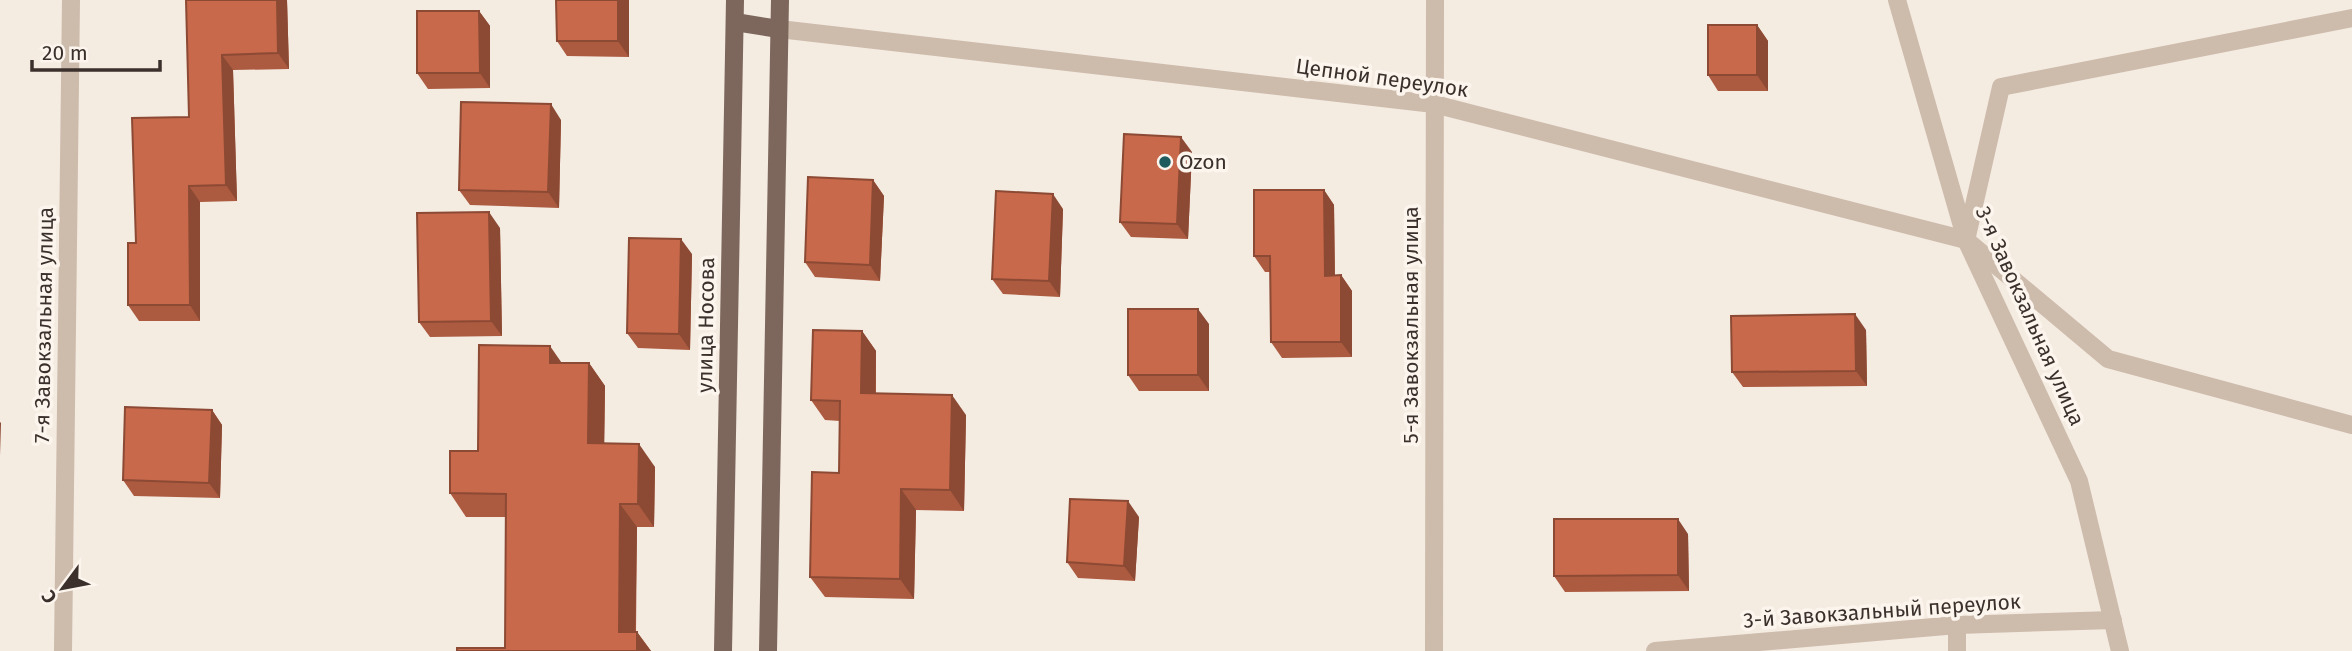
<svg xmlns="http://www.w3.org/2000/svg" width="2352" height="651" font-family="'Fira Sans',sans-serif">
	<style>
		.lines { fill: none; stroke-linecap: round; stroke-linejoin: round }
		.minor { stroke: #cdbbac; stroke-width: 18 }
		.major { stroke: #7d675c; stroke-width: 18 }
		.wall { fill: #ac5a40 }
		.shaded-wall { fill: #8c4a34 }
		.building { fill: #c8694b; stroke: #8c4a34; stroke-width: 2 }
		.poi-dot { fill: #1f5a5e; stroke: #fbf5ee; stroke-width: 2.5 }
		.labels { text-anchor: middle; stroke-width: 7; stroke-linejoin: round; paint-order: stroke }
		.street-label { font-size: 21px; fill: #3b302b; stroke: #fbf5ee }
		.poi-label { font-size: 21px; fill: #3b302b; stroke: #fbf5ee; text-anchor: start }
	</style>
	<rect width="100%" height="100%" fill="#f4ebe1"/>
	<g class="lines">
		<g class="minor">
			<path d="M 1897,0 L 1966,240 L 2079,481 L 2120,651"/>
			<path d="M 779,29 L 1434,104 L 1966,240 L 2108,359 L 2352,425"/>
			<path d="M 1967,236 L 2001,87 L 2352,18"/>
			<path d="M 1957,625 L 1957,651"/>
			<path d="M 63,651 L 71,0"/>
			<path d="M 1434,651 L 1435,0"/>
			<path d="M 1655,651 L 1957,625 L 2113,620"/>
		</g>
		<g class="major">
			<path d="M 735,22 L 779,29"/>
			<path d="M 723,651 L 735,0"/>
			<path d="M 768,651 L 780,0"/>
		</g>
	</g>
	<g class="wall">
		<path d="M 186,0 L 287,0 L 289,69 L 233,70 L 237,201 L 200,202 L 200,321 L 139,321 L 128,305 L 136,243 L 189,117 Z"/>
		<path d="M 629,0 L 629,57 L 567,56 L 557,41 Z"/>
		<path d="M 479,11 L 490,26 L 490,88 L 428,89 L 417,73 Z"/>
		<path d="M 1757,25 L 1768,41 L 1768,91 L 1718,91 L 1708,75 Z"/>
		<path d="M 561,120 L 559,208 L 470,205 L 459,190 Z"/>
		<path d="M 1192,152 L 1188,239 L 1131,237 L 1120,222 Z"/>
		<path d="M 873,180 L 884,196 L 880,281 L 815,277 L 805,262 Z"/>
		<path d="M 1324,190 L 1334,205 L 1335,275 L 1341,275 L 1352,291 L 1352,357 L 1282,358 L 1271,342 L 1270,272 L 1265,272 L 1254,256 Z"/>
		<path d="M 1063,209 L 1060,297 L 1003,294 L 992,279 Z"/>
		<path d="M 500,228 L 502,336 L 430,337 L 419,322 Z"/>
		<path d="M 692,254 L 690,350 L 638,348 L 627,333 Z"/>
		<path d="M 1209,324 L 1209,391 L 1139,391 L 1128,375 Z"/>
		<path d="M 1866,330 L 1867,386 L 1743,387 L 1732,372 Z"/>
		<path d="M 862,331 L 876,351 L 876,393 L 966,415 L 964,511 L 916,510 L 914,599 L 825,597 L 810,577 L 839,473 L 840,421 L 825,420 L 811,400 Z"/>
		<path d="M 562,363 L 589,363 L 605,386 L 604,443 L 655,467 L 654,527 L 637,527 L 636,632 L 637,632 L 651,651 L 457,651 L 505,648 L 506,517 L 466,517 L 450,493 L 478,451 Z"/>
		<path d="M 212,410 L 222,425 L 220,498 L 134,496 L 123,480 Z"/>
		<path d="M 1139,517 L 1135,581 L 1078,578 L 1067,562 Z"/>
		<path d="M 1688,534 L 1689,591 L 1565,592 L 1554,576 Z"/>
	</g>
	<g class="shaded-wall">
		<path d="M 277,0 L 287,0 L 289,69 L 278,53 Z"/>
		<path d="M 618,0 L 629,0 L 629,57 L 618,41 Z"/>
		<path d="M 479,11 L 490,26 L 490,88 L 480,73 Z"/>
		<path d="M 1757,25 L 1768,41 L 1768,91 L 1757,75 Z"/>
		<path d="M 222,55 L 233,70 L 237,201 L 226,185 Z"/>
		<path d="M 551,104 L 561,120 L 559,208 L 548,192 Z"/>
		<path d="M 1181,137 L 1192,152 L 1188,239 L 1177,224 Z"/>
		<path d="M 873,180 L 884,196 L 880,281 L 870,265 Z"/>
		<path d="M 189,186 L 200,202 L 200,321 L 190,305 Z"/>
		<path d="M 1324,190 L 1334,205 L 1335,291 L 1325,276 Z"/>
		<path d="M 1053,194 L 1063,209 L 1060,297 L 1049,281 Z"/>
		<path d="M 489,212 L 500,228 L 502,336 L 491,321 Z"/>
		<path d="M 681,239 L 692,254 L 690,350 L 679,334 Z"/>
		<path d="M 1341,275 L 1352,291 L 1352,357 L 1341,342 Z"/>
		<path d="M 1198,309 L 1209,324 L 1209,391 L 1198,375 Z"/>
		<path d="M 1855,314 L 1866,330 L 1867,386 L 1856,371 Z"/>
		<path d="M 862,331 L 876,351 L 875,413 L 861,393 Z"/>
		<path d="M 550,346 L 566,369 L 550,363 Z"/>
		<path d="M 589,363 L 605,386 L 604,466 L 588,443 Z"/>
		<path d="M 952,395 L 966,415 L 964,511 L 950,490 Z"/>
		<path d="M 212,410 L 222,425 L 220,498 L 209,483 Z"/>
		<path d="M 0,422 L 1,423 L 0,455 Z"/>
		<path d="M 639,444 L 655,467 L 654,527 L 638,504 Z"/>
		<path d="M 901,489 L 916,510 L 914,599 L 900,579 Z"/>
		<path d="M 1128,501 L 1139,517 L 1135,581 L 1124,566 Z"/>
		<path d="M 620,504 L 637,527 L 635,651 L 619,632 Z"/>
		<path d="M 1678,519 L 1688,534 L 1689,591 L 1678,575 Z"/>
		<path d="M 637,632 L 651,651 L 637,651 Z"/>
	</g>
	<g class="building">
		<path d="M 186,0 L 277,0 L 278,53 L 222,55 L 226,185 L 189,186 L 190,305 L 128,305 L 128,243 L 136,243 L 132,118 L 189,117 Z"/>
		<path d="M 556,0 L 618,0 L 618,41 L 557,41 Z"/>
		<path d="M 417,11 L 479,11 L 480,73 L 417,73 Z"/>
		<rect x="1708" y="25" width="49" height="50"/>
		<path d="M 461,102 L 551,104 L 548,192 L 459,190 Z"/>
		<path d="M 1124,134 L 1181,137 L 1177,224 L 1120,222 Z"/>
		<path d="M 808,177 L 873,180 L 870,265 L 805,262 Z"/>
		<path d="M 1254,190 L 1324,190 L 1325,276 L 1341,275 L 1341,342 L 1271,342 L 1270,256 L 1254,256 Z"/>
		<path d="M 996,191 L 1053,194 L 1049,281 L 992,279 Z"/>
		<path d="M 489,212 L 491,321 L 419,322 L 417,213 Z"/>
		<path d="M 629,238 L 681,239 L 679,334 L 627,333 Z"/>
		<rect x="1128" y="309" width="70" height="66"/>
		<path d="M 1855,314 L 1856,371 L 1732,372 L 1731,316 Z"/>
		<path d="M 813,330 L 862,331 L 861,393 L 952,395 L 950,490 L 901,489 L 900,579 L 810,577 L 812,472 L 839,473 L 840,401 L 811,400 Z"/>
		<path d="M 479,345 L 550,346 L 550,363 L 589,363 L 588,443 L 639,444 L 638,504 L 620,504 L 619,632 L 637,632 L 637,651 L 457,651 L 457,648 L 505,648 L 506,494 L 450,493 L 450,451 L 478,451 Z"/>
		<path d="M 125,407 L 212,410 L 209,483 L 123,480 Z"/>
		<path d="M 1070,499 L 1128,501 L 1124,566 L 1067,562 Z"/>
		<path d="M 1554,519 L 1678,519 L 1678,575 L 1554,576 Z"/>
	</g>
	<circle class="poi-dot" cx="1165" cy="162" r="7"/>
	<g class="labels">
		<g class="street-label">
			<text transform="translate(1382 78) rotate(8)" y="7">Цепной переулок</text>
			<text transform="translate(2030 316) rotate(66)" y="7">3-я Завокзальная улица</text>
			<text transform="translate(44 325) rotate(-89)" y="7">7-я Завокзальная улица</text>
			<text transform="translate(706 325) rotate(-89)" y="7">улица Носова</text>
			<text transform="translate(1411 325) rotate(-90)" y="7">5-я Завокзальная улица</text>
			<text transform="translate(1882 611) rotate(-4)" y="7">3-й Завокзальный переулок</text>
		</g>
		<g class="poi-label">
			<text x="1179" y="169">Ozon</text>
		</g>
	</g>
	<g transform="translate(63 588) rotate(238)" stroke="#fbf5ee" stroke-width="5" paint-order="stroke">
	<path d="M0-5L12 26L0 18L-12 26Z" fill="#3b302b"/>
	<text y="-10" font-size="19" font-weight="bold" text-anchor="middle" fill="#3b302b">С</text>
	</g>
	<path d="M32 60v10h128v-10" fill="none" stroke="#3b302b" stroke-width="3.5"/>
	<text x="42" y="60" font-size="21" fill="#3b302b" stroke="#fbf5ee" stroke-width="5" paint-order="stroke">20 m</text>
</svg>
